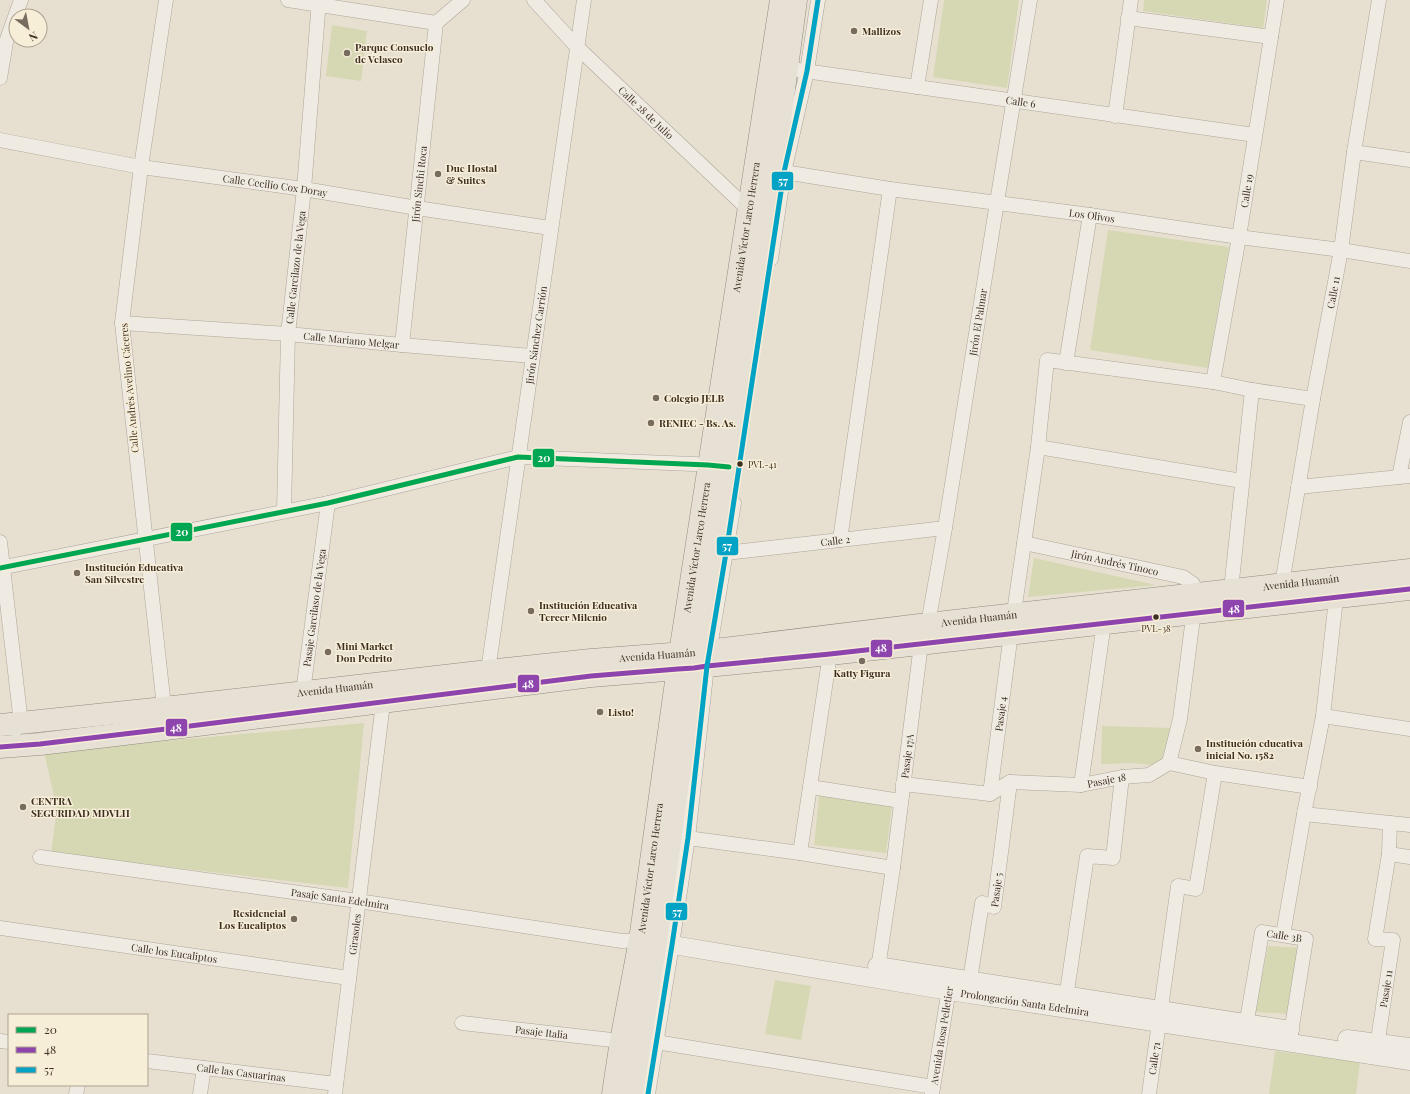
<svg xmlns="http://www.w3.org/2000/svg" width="1410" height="1094" font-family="'Playfair Display',serif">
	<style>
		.green { fill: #d6d7b3 }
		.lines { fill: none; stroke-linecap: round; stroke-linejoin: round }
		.minor-casing { stroke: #ada599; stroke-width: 15 }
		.tertiary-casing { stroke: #ada599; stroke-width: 19 }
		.primary-casing { stroke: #928b80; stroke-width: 23 }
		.minor { stroke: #efebe3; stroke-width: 14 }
		.tertiary { stroke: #efebe3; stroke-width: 18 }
		.primary { stroke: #e6e1d4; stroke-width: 22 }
		.bus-1-casing { stroke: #f7eed8; stroke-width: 8 }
		.bus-2-casing { stroke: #f7eed8; stroke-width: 8 }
		.bus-3-casing { stroke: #f7eed8; stroke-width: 8 }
		.bus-1 { stroke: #00a651; stroke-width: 5 }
		.bus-2 { stroke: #8e44ad; stroke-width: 5 }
		.bus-3 { stroke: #03a3c5; stroke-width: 5 }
		.poi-dot { fill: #786c5e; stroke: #f7eed8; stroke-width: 1.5 }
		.bus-dot { fill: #3d2e20; stroke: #f7eed8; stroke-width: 1.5 }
		.labels { text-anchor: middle; stroke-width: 3; stroke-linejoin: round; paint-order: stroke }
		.bus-label { font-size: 9px; fill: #3d2e20; stroke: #f7eed8; text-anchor: start }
		.poi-label { font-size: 10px; font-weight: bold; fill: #3d2e20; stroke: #f7eed8; text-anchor: start }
		.street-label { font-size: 10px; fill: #3d2e20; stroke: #f7eed8 }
		.line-badge { stroke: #f7eed8; stroke-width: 1.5 }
		.badge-label { font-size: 11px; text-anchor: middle; font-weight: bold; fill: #fff }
	</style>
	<rect width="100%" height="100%" fill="#e7e0d1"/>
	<g class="green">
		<path d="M 944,0 L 1019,0 L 1007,88 L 933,77 Z"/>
		<path d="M 1144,0 L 1267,0 L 1263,28 L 1143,11 Z"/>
		<path d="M 332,25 L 367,31 L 361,81 L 326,76 Z"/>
		<path d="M 1108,230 L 1229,247 L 1208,368 L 1090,350 Z"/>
		<path d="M 1034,558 L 1156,585 L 1028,597 Z"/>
		<path d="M 364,723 L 348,888 L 51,853 L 57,809 L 44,752 Z"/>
		<path d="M 1102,726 L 1174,728 L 1165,759 L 1153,765 L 1131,763 L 1101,764 Z"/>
		<path d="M 819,796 L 892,805 L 886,853 L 814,845 Z"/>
		<path d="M 1268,946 L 1302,948 L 1290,1014 L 1255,1012 Z"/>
		<path d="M 775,980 L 811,986 L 801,1040 L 765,1034 Z"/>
		<path d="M 1275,1051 L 1360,1062 L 1356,1094 L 1269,1094 Z"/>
	</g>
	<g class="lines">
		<g class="minor-casing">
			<g id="minor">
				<path d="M 288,0 L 436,23"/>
				<path id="s1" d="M 534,0 L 577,47 L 749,210 L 754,210"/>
				<path d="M 1128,18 L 1271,37"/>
				<path d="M 436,23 L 463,0"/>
				<path id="s2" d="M 798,70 L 1255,135"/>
				<path d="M 0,78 L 6,42 L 21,0"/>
				<path d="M 917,87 L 931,0"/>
				<path d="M 1115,116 L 1131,0"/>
				<path id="s3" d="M 0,140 L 141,167 L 304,189 L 417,208 L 550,228"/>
				<path d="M 1354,152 L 1410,160"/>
				<path id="s4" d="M 775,172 L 784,172 L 890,189 L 1090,215 L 1239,237 L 1341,250 L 1410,261"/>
				<path d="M 771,259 L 784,172 L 807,71 L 818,0"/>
				<path id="s5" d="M 122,323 L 288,334 L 402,345 L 532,356"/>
				<path id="s6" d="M 402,345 L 436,23"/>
				<path d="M 1066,363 L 1090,215"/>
				<path id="s7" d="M 1213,382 L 1239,237 L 1277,0"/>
				<path d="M 1038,447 L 1242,481"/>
				<path d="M 1399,477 L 1410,422"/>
				<path d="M 1298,487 L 1410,476"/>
				<path id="s8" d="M 284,511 L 288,334 L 304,189 L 319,0"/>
				<path d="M 840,540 L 890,189"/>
				<path d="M 0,542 L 21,723 L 16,729"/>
				<path id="s9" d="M 1024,543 L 1183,577 L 1193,584 L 1196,594 L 1180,719 L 1169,763"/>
				<path id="s10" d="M 726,553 L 945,528"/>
				<path d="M 0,568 L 328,503 L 518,457 L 718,465"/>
				<path id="s11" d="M 1282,584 L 1313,399 L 1341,250 L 1354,152 L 1379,0"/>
				<path d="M 1231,590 L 1252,390"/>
				<path id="s12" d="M 491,678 L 488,671 L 584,0"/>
				<path id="s13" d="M 303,699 L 303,692 L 328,503"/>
				<path d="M 165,716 L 122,323 L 141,167 L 166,0"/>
				<path d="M 1323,716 L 1410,729"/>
				<path id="s14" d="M 903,784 L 990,794 L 1010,782 L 1081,785 L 1122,777 L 1149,775 L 1169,763 L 1215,773 L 1310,787"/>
				<path d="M 1081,785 L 1104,623"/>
				<path d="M 810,787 L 901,801"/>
				<path id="s15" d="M 990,794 L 1011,633 L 1038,447 L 1047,360 L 1213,382 L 1252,390 L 1313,399"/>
				<path d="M 1304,814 L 1410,825"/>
				<path d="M 680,837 L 800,853 L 893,868"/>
				<path d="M 800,853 L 830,654"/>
				<path d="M 1389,854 L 1410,857"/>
				<path id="s16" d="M 40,857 L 358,901 L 622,941 L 640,940"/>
				<path id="s17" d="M 0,928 L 349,978"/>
				<path d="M 1283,935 L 1304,814 L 1323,716 L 1337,589"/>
				<path id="s18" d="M 877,975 L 893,868 L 921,644 L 928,624 L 945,528 L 997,202 L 1030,0"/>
				<path id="s19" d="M 970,980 L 982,903 L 994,907 L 1010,782"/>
				<path d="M 1065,1005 L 1087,856 L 1113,858 L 1122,777"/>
				<path id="s20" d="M 462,1023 L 621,1041"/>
				<path id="s21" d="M 1245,1032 L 1262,932 L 1306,939 L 1290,1039"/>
				<path d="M 0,1041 L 9,1042"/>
				<path d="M 656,1042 L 933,1087"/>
				<path id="s22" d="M 1376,1053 L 1393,940 L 1375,939 L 1389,854 L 1390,823"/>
				<path id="s23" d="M 147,1061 L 336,1084"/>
				<path d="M 76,1094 L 78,1085"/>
				<path d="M 200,1094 L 204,1068"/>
				<path id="s24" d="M 335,1094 L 383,703"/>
				<path d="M 648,1094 L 672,945 L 688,838 L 707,666 L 734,503"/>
				<path id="s25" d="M 932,1094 L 950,982"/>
				<path id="s26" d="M 1149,1094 L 1178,886 L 1196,889 L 1215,773"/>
			</g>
		</g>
		<g class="tertiary-casing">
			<g id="tertiary">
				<path id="s27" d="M 643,940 L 949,991 L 1410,1061"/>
				<path d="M 877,966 L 1290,1030"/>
				<path d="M 1347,1039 L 1410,1047"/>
			</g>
		</g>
		<g class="primary-casing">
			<g id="primary">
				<path id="s28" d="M 0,725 L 164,708 L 488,671 L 591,660 L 698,652 L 928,624 L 1410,570"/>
				<path d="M 0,747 L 40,744 L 166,729 L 591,676 L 678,669 L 694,668 L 707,666 L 830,654 L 1410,589"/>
				<path id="s29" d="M 613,1094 L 621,1041 L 640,940 L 680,653 L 781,0"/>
				<path d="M 632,1094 L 656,942 L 694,668 L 729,467 L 773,172 L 796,0"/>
			</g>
		</g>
		<use href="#minor" class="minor"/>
		<use href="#tertiary" class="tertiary"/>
		<use href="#primary" class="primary"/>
		<g class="bus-1-casing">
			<path id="bus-1" d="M 0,568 L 328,503 L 518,457 L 708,465 L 729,467"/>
		</g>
		<g class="bus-2-casing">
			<path id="bus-2" d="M 0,747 L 40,744 L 166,729 L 591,676 L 678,669 L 694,668 L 707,666 L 830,654 L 1410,589"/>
		</g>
		<g class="bus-3-casing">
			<path id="bus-3" d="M 648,1094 L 672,945 L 688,838 L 707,666 L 726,553 L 784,172 L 807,71 L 818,0"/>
		</g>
		<use href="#bus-1" class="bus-1"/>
		<use href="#bus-2" class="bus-2"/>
		<use href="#bus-3" class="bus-3"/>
	</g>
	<g class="poi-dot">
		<circle cx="854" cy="31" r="4"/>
		<circle cx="347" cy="53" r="4"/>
		<circle cx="438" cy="174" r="4"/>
		<circle cx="656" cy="398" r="4"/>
		<circle cx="651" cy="423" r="4"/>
		<circle cx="77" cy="573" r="4"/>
		<circle cx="531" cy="611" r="4"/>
		<circle cx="328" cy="652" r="4"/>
		<circle cx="862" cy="661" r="4"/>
		<circle cx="600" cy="712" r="4"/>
		<circle cx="1198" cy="749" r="4"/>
		<circle cx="23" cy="807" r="4"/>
		<circle cx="294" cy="919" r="4"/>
	</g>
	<g class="bus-dot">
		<circle cx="740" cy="464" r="3.5"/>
		<circle cx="1156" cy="617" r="3.5"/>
	</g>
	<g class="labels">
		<g class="bus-label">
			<text x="748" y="468">PVL-41</text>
			<text x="1156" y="632" text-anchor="middle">PVL-38</text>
		</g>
		<g class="poi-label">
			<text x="862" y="35">Mallizos</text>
			<text x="355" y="51">Parque Consuelo<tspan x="355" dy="12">de Velasco</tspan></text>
			<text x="446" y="172">Due Hostal<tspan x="446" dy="12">&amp; Suites</tspan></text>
			<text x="664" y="402">Colegio JELB</text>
			<text x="659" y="427">RENIEC - Bs. As.</text>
			<text x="85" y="571">Institución Educativa<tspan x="85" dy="12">San Silvestre</tspan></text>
			<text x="539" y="609">Institución Educativa<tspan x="539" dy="12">Tercer Milenio</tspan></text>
			<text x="336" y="650">Mini Market<tspan x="336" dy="12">Don Pedrito</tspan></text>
			<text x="862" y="677" text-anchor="middle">Katty Figura</text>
			<text x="608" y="716">Listo!</text>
			<text x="1206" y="747">Institución educativa<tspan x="1206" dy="12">inicial No. 1582</tspan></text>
			<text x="31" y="805">CENTRA<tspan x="31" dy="12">SEGURIDAD MDVLH</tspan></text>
			<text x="286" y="917" text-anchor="end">Residencial<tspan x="286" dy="12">Los Eucaliptos</tspan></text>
		</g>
		<g class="street-label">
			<text dy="4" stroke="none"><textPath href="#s2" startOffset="225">Calle 6</textPath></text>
			<text dy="4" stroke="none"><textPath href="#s1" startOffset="159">Calle 28 de Julio</textPath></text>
			<text dy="4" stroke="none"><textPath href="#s6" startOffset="162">Jirón Sinchi Roca</textPath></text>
			<text dy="4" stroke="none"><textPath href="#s3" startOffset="279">Calle Cecilio Cox Doray</textPath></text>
			<text dy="4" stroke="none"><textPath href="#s7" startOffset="194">Calle 19</textPath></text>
			<text dy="4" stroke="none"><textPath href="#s4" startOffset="320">Los Olivos</textPath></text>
			<text dy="4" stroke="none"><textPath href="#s29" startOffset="877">Avenida Víctor Larco Herrera</textPath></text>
			<text dy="4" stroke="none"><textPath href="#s8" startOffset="244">Calle Garcilazo de la Vega</textPath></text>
			<text dy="4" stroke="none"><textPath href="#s11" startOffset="296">Calle 11</textPath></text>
			<text dy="4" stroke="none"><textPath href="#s18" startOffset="661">Jirón El Palmar</textPath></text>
			<text dy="4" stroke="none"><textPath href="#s12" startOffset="347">Jirón Sánchez Carrión</textPath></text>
			<text dy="4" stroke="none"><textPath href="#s5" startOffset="230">Calle Mariano Melgar</textPath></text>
			<text transform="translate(129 388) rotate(-95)" y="4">Calle Andrés Avelino Cáceres</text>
			<text dy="4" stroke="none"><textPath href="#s10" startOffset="110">Calle 2</textPath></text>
			<text dy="4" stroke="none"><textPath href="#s29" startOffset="553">Avenida Víctor Larco Herrera</textPath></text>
			<text dy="4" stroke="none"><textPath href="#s9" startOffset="93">Jirón Andrés Tinoco</textPath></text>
			<text dy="4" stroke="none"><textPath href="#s28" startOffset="1309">Avenida Huamán</textPath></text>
			<text dy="4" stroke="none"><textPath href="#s13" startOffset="92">Pasaje Garcilaso de la Vega</textPath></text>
			<text dy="4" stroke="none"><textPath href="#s28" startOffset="985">Avenida Huamán</textPath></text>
			<text dy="4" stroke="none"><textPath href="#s28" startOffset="661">Avenida Huamán</textPath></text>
			<text dy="4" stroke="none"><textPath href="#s28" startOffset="337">Avenida Huamán</textPath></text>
			<text dy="4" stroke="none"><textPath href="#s15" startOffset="81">Pasaje 4</textPath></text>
			<text dy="4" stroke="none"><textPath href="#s18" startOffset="221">Pasaje 17A</textPath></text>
			<text dy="4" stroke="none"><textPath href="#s14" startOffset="208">Pasaje 18</textPath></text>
			<text dy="4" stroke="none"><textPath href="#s29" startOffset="229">Avenida Víctor Larco Herrera</textPath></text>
			<text dy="4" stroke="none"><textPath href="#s19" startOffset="108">Pasaje 5</textPath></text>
			<text dy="4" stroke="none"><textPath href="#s16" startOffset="303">Pasaje Santa Edelmira</textPath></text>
			<text dy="4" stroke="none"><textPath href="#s24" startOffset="161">Girasoles</textPath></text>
			<text dy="4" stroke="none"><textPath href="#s21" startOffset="124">Calle 3B</textPath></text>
			<text dy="4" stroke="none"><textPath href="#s17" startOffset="176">Calle los Eucaliptos</textPath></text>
			<text dy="4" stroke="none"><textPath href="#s22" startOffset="65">Pasaje 11</textPath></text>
			<text dy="4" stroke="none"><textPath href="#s27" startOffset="387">Prolongación Santa Edelmira</textPath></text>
			<text dy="4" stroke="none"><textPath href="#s20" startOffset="80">Pasaje Italia</textPath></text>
			<text dy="4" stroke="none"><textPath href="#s25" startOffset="59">Avenida Rosa Pelletier</textPath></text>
			<text dy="4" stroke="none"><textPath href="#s26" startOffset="36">Calle 71</textPath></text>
			<text dy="4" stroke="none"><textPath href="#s23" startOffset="95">Calle las Casuarinas</textPath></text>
		</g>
	</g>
	<g class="line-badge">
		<rect x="771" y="171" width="23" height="20" rx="4" fill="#03a3c5"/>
		<rect x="532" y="448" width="23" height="20" rx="4" fill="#00a651"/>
		<rect x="170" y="522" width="23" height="20" rx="4" fill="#00a651"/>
		<rect x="716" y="536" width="23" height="20" rx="4" fill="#03a3c5"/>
		<rect x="1222" y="599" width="23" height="19" rx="4" fill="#8e44ad"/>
		<rect x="870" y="639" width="23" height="19" rx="4" fill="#8e44ad"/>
		<rect x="517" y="674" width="23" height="19" rx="4" fill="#8e44ad"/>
		<rect x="165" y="718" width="23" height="19" rx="4" fill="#8e44ad"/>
		<rect x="665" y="902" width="23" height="19" rx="4" fill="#03a3c5"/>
	</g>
	<g class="badge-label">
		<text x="783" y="185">57</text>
		<text x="544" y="462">20</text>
		<text x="182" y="536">20</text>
		<text x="727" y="550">57</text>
		<text x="1234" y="613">48</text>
		<text x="881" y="652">48</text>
		<text x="528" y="688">48</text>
		<text x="176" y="732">48</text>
		<text x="677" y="916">57</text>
	</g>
	<rect x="8" y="1014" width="140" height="72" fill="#f7eed8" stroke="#ada18e"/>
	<rect x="16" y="1027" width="20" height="6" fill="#00a651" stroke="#ada18e"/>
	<text x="44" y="1034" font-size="12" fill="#3d2e20">20</text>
	<rect x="16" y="1047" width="20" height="6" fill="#8e44ad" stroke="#ada18e"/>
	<text x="44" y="1054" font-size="12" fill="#3d2e20">48</text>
	<rect x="16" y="1067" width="20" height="6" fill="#03a3c5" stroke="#ada18e"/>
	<text x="44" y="1074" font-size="12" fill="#3d2e20">57</text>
	<g transform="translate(28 28) rotate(148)"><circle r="19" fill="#f7eed8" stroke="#ada18e"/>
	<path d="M0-3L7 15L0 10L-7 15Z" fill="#786c5e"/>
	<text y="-6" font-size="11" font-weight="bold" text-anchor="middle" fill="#3d2e20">N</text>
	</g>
</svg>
